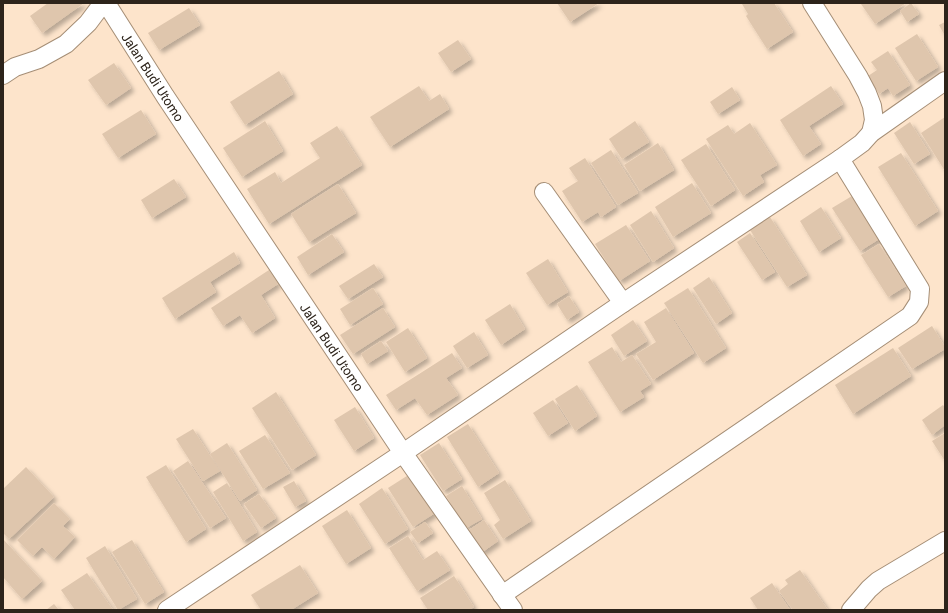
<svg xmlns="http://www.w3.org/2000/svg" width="948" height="613" font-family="Roboto,sans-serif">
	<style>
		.building { fill: #dfc6ad; filter: url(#shadow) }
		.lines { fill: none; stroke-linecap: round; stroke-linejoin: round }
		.minor-casing { stroke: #a58e76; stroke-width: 20 }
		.minor { stroke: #fff; stroke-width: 18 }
		.labels { text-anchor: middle; stroke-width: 3; stroke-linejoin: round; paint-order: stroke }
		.street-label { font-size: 13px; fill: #2d241b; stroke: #fff }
	</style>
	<defs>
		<filter id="shadow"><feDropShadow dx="3.5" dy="3.5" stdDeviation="2" flood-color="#0004"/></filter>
	</defs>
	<rect width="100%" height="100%" fill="#fde4cb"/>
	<g class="building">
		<path d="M 48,3 L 84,3 L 42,33 L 30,16 Z"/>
		<path d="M 557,3 L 599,3 L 570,22 Z"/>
		<path d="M 744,3 L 774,3 L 793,32 L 767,49 L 746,16 L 748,14 L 742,4 Z"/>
		<path d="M 863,3 L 906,3 L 875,24 L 861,4 Z"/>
		<path d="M 911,3 L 919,14 L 907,22 L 900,11 Z"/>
		<path d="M 189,8 L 200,25 L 159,50 L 148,33 Z"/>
		<path d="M 945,22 L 945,36 L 939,25 Z"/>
		<path d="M 917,34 L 938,67 L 916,81 L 895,48 Z"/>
		<path d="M 458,40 L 471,59 L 451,72 L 438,53 Z"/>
		<path d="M 888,51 L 910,85 L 893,96 L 888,88 L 879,94 L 868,76 L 877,70 L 871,62 Z"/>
		<path d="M 114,63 L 131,88 L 106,105 L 88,80 Z"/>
		<path d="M 279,71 L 293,94 L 245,125 L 230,102 Z"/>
		<path d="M 419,86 L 429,101 L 440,94 L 449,109 L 390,147 L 370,117 Z"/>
		<path d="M 831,86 L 843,104 L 809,126 L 821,144 L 803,156 L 780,120 Z"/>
		<path d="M 732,87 L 740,100 L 718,114 L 710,102 Z"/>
		<path d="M 141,110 L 156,134 L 118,158 L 102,134 Z"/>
		<path d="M 945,117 L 945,171 L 921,133 Z"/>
		<path d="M 265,121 L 283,151 L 242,177 L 223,148 Z"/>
		<path d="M 635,121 L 649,142 L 622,159 L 609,139 Z"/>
		<path d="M 910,122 L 930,154 L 914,164 L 894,133 Z"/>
		<path d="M 750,123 L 777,165 L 760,175 L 764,182 L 743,196 L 706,139 L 728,125 L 734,134 Z"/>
		<path d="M 337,126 L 362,165 L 269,224 L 247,189 L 275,172 L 281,183 L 320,158 L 310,143 Z"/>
		<path d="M 658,143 L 674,170 L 640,191 L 624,165 Z"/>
		<path d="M 706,144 L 735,190 L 711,206 L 681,160 Z"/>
		<path d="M 611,150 L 638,193 L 618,205 L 591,163 Z"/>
		<path d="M 901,153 L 938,211 L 915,226 L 878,167 Z"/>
		<path d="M 585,158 L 616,207 L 601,217 L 598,212 L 582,222 L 562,191 L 578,181 L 569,168 Z"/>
		<path d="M 174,179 L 186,197 L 152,218 L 141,200 Z"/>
		<path d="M 692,183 L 711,213 L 673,237 L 655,207 Z"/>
		<path d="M 338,184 L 356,213 L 309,242 L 291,214 Z"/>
		<path d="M 857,193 L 884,236 L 860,251 L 832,208 Z"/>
		<path d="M 821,207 L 841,238 L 819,252 L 800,221 Z"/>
		<path d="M 651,211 L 674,248 L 653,262 L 630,225 Z"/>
		<path d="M 770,217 L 807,275 L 787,287 L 750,230 Z"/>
		<path d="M 626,225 L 650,261 L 619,281 L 595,244 Z"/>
		<path d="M 750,233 L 775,272 L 762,280 L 737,242 Z"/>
		<path d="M 332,234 L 344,252 L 308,275 L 297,257 Z"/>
		<path d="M 879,244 L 906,286 L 888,297 L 861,255 Z"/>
		<path d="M 234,252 L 240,263 L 210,282 L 216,292 L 175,319 L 162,298 Z"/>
		<path d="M 548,259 L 568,292 L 547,305 L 526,273 Z"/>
		<path d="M 374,264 L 383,277 L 348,299 L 339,286 Z"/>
		<path d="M 269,270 L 278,284 L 261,295 L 275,318 L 252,333 L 240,315 L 223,326 L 211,308 Z"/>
		<path d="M 709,277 L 732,313 L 716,324 L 693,288 Z"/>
		<path d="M 373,288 L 383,304 L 350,325 L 340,309 Z"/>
		<path d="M 688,288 L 726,348 L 703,363 L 664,303 Z"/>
		<path d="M 569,296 L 579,312 L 567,320 L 557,304 Z"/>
		<path d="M 510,304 L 525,329 L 501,345 L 485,320 Z"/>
		<path d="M 383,308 L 395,327 L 353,354 L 340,335 Z"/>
		<path d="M 666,308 L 694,353 L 653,380 L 636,354 L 656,342 L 644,322 Z"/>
		<path d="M 633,320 L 647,341 L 624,356 L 611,335 Z"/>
		<path d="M 932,326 L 945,347 L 945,349 L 912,369 L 898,348 Z"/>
		<path d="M 408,328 L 427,358 L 405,372 L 386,342 Z"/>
		<path d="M 474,332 L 488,355 L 467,368 L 453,346 Z"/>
		<path d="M 381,341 L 388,351 L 367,364 L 361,354 Z"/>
		<path d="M 612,347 L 621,362 L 632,355 L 651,384 L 640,391 L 644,397 L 620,412 L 588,362 Z"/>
		<path d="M 893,348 L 911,376 L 853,414 L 835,385 Z"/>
		<path d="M 452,353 L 462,368 L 446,378 L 458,395 L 427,415 L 415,398 L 396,410 L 386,395 Z"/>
		<path d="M 577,385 L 597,416 L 575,431 L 555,399 Z"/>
		<path d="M 276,392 L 316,455 L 292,470 L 252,408 Z"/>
		<path d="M 553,400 L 568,423 L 548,436 L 533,413 Z"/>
		<path d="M 943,405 L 945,408 L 945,425 L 932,435 L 922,420 Z"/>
		<path d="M 355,407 L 374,438 L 354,451 L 334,420 Z"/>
		<path d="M 468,424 L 499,473 L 478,487 L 447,437 Z"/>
		<path d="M 193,429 L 220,471 L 203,481 L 176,439 Z"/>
		<path d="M 945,433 L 945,461 L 932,441 Z"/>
		<path d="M 265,435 L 290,473 L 263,489 L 239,451 Z"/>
		<path d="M 227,443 L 257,490 L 240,501 L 210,454 Z"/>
		<path d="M 439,443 L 462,479 L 443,491 L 420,455 Z"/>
		<path d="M 188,461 L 226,518 L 210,528 L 173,471 Z"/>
		<path d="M 166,465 L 206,529 L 186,542 L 146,477 Z"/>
		<path d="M 26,467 L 54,497 L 9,539 L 3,533 L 3,489 Z"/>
		<path d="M 410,474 L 435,513 L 413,527 L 388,488 Z"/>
		<path d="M 505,480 L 531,521 L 503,539 L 494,525 L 500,520 L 484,493 Z"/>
		<path d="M 294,481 L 306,501 L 295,507 L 283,487 Z"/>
		<path d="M 227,483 L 257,532 L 243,541 L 213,492 Z"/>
		<path d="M 462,486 L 482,519 L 466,528 L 446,496 Z"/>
		<path d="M 382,488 L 408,529 L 385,544 L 359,504 Z"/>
		<path d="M 259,494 L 276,518 L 261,528 L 244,504 Z"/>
		<path d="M 54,503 L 70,519 L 63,526 L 75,537 L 54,559 L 42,547 L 33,556 L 17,540 Z"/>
		<path d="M 347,510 L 371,548 L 346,564 L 322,526 Z"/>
		<path d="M 484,520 L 498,541 L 481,553 L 466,532 Z"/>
		<path d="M 425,522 L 433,533 L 418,543 L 410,532 Z"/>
		<path d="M 408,536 L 423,560 L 437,551 L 450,570 L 417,591 L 389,548 Z"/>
		<path d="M 3,539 L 42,581 L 22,599 L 3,577 Z"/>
		<path d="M 132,540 L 164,592 L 145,604 L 112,552 Z"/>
		<path d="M 105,546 L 137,599 L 118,610 L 86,558 Z"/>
		<path d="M 300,565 L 318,593 L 291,610 L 261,610 L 251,595 Z"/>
		<path d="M 800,570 L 828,610 L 793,610 L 779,591 L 788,584 L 785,580 Z"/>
		<path d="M 87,573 L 113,610 L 75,610 L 61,590 Z"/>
		<path d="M 454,576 L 474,607 L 469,610 L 428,610 L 420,598 Z"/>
		<path d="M 772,583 L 790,610 L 758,610 L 750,598 Z"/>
		<path d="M 54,604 L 59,610 L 46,610 Z"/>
	</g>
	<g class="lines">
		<g class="minor-casing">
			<g id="minor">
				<path d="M 106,3 L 165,96 L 403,453 L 513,610"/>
				<path d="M 812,3 L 858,76 L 867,93 L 872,106 L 874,120 L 871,133"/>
				<path d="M 3,75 L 15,67 L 39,59 L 66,44 L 88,23 L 103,3"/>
				<path d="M 544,192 L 623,303"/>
				<path d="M 502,595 L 910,316 L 919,302 L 920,289 L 840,159"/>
				<path d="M 167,610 L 403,453 L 623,303 L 840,159 L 862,143 L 871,133 L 945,81"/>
				<path d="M 851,610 L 869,589 L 878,581 L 945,541"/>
			</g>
		</g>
		<use href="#minor" class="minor"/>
	</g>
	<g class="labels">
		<g class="street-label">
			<text transform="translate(153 77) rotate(57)" y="5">Jalan Budi Utomo</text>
			<text transform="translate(332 347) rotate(56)" y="5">Jalan Budi Utomo</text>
		</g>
	</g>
	<rect width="948" height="613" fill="none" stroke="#2d241b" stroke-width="8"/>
</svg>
